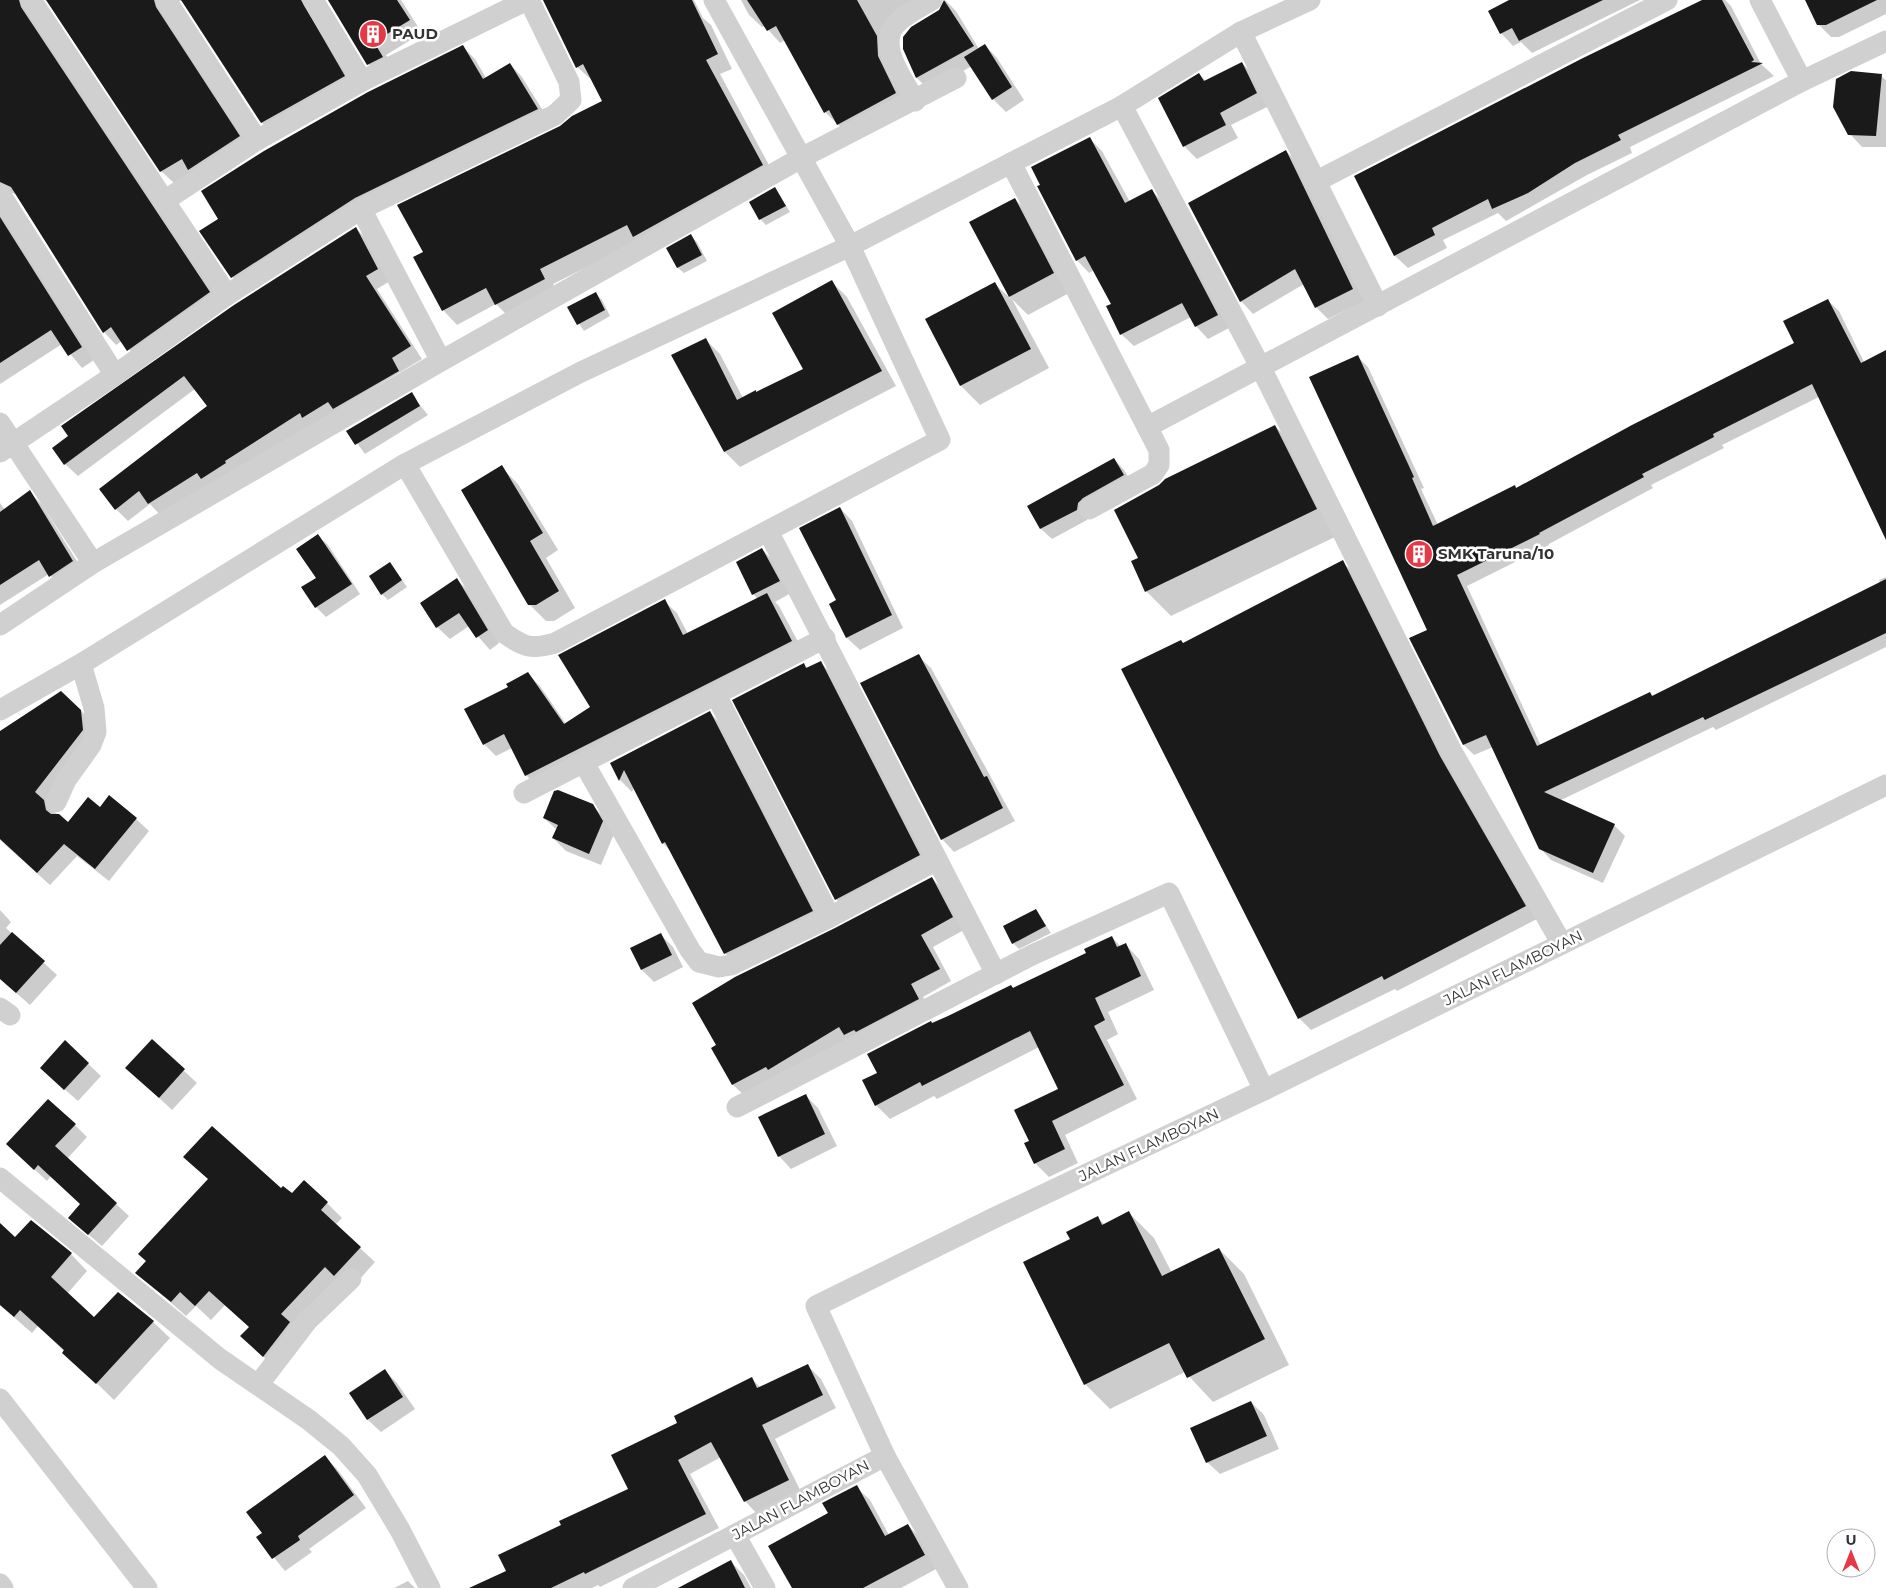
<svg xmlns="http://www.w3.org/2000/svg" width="1886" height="1588" font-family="Montserrat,sans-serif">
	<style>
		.shadow { fill: #0003 }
		.building { fill: #1a1a1a }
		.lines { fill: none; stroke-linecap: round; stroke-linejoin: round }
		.street { stroke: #d0d0d0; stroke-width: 21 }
		.labels { text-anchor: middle; stroke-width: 5; stroke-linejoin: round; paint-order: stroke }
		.poi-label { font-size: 15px; font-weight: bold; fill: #333; stroke: #fff; text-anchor: start }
		.street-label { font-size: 15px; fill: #333; stroke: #fff }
	</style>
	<rect width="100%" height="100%" fill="#fff"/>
	<g class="shadow">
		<path d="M 0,0 L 43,0 L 222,305 L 141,363 L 122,341 L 116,345 L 104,332 L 17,195 L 13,193 L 1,200 L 0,206 Z"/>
		<path d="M 45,0 L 325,0 L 356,89 L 275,135 L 262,123 L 183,1 L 172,1 L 251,149 L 174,183 L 161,171 L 49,2 Z"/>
		<path d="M 328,0 L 401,0 L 422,33 L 386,55 L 395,70 L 380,77 L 368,64 Z"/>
		<path d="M 543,0 L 694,0 L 703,18 L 711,25 L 732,69 L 720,74 L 777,180 L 639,241 L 553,284 L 559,294 L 511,319 L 496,304 L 457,325 L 443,310 L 424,252 L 561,127 L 603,101 L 593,81 L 577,67 Z"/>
		<path d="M 741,0 L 943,0 L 938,1 L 892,39 L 907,106 L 851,137 L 825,112 L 785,40 L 780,43 L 765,26 L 762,27 L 749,15 Z"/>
		<path d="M 945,0 L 956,11 L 979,49 L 985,45 L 997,58 L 1024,100 L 1006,112 L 993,99 L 972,66 L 929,90 L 917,78 L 907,58 L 903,42 L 909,31 L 944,7 Z"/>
		<path d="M 1512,0 L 1640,0 L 1532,53 L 1521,42 L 1513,46 L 1501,33 Z"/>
		<path d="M 1705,0 L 1725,0 L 1731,6 L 1761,64 L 1774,76 L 1630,147 L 1632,153 L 1587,175 L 1506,221 L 1498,213 L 1443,240 L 1447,248 L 1408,268 L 1395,256 L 1356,176 Z"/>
		<path d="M 1807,0 L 1886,0 L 1886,14 L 1839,37 L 1831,37 L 1818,24 Z"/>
		<path d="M 463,47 L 475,59 L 486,78 L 510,64 L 522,77 L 550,122 L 368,210 L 244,289 L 232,277 Z"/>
		<path d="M 1242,63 L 1254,75 L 1269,106 L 1231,125 L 1238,138 L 1197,159 L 1184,146 L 1199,74 L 1206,81 Z"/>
		<path d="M 1881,76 L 1886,80 L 1886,147 L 1862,147 L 1850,134 Z"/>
		<path d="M 1089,138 L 1102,151 L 1130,202 L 1152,191 L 1164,203 L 1229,328 L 1208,339 L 1196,326 L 1191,317 L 1134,346 L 1121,334 L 1112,304 L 1094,270 L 1089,273 L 1077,260 Z"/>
		<path d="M 1286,151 L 1298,163 L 1365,301 L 1328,319 L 1316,307 L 1304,284 L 1253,314 L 1241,301 Z"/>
		<path d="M 775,188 L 790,212 L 766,225 L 760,219 Z"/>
		<path d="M 1015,199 L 1034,218 L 1071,292 L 1028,315 L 1012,299 L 1049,368 L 980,405 L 961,386 L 927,320 L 995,284 L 1011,299 L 971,222 Z"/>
		<path d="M 0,209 L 94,360 L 82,368 L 62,344 L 0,384 Z"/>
		<path d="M 356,228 L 368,241 L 390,281 L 377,289 L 422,359 L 161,516 L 150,504 L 128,521 L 116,509 L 209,407 L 195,389 L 78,476 L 65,464 L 54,448 Z"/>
		<path d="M 691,236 L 697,242 L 707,261 L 684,273 L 678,268 Z"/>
		<path d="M 832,282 L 847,297 L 896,386 L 740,467 L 725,452 L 673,356 L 705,339 L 720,354 L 743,398 L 757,393 L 805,369 Z"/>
		<path d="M 596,294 L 602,300 L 610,316 L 584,331 L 569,308 Z"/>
		<path d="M 1828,301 L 1839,311 L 1864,362 L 1886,352 L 1886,536 L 1819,397 L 1722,445 L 1724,448 L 1651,485 L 1653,488 L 1549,544 L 1549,545 L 1467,586 L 1541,746 L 1650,693 L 1654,697 L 1880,583 L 1879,580 L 1886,577 L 1886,647 L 1716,730 L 1713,727 L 1559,801 L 1614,825 L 1625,836 L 1603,883 L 1551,860 L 1540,848 L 1493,747 L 1474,755 L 1464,745 L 1429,631 L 1358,357 L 1368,367 L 1424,488 L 1421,489 L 1438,525 L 1517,489 L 1795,344 Z"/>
		<path d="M 411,394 L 428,415 L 365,454 L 348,431 Z"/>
		<path d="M 1275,426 L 1300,451 L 1341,534 L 1171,616 L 1146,591 L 1139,558 Z"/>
		<path d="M 1114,459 L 1124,470 L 1134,486 L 1088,513 L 1087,520 L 1052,539 L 1041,529 L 1029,506 Z"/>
		<path d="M 501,467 L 518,484 L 558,550 L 546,558 L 575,608 L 554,621 L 546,621 L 529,604 Z"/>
		<path d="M 30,492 L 42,505 L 85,574 L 63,589 L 49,574 L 0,605 L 0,503 L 5,510 Z"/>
		<path d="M 840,508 L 852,521 L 903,628 L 860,650 L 847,638 L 830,605 L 838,601 Z"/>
		<path d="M 318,536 L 328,545 L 360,594 L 326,617 L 316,607 Z"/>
		<path d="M 762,549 L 774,562 L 791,593 L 775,602 L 779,606 L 804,653 L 538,787 L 526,775 L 512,748 L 496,756 L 484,744 L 510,687 L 528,674 L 540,686 L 566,724 L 592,707 L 664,601 L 677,613 L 688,634 L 758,599 L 753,594 Z"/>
		<path d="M 1342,562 L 1355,574 L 1537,919 L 1397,991 L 1395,989 L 1311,1030 L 1299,1018 L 1183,644 Z"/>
		<path d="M 390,563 L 407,587 L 388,600 L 382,594 Z"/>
		<path d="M 457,580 L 470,592 L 499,643 L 490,650 L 469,626 L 450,639 L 437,627 Z"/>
		<path d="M 918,656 L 931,668 L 1015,821 L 954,852 L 942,839 Z"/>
		<path d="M 820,662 L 833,675 L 932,867 L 849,912 L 836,899 L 804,664 L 808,668 Z"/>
		<path d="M 81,711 L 94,724 L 47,805 L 68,824 L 100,808 L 136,819 L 149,831 L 109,881 L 77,856 L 50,885 L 0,840 L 0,733 Z"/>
		<path d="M 710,713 L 722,725 L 825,924 L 737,965 L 725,953 L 672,853 L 663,843 L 634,787 L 632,792 L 620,780 L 611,763 Z"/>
		<path d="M 592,805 L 605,818 L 614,834 L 601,865 L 566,851 L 553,838 L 557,830 L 544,818 Z"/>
		<path d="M 932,878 L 944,891 L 964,930 L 933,947 L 951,981 L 923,997 L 931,1012 L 746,1097 L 733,1085 L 713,1048 Z"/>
		<path d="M 0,910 L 11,922 L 6,928 L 57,975 L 30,1005 L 0,979 Z"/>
		<path d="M 1036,910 L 1051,933 L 1019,949 L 1013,943 Z"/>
		<path d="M 660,934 L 673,947 L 683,967 L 654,982 L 642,970 Z"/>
		<path d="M 1112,937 L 1121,947 L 1126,945 L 1139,959 L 1154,990 L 1108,1012 L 1118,1034 L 1107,1040 L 1137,1099 L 1065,1135 L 1078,1163 L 1049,1177 L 1035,1163 L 1031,1142 L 1060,1089 L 1039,1047 L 937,1099 L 934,1096 L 890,1119 L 876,1105 L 878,1073 L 932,1024 L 1088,954 Z"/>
		<path d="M 152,1041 L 197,1083 L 172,1110 L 140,1080 Z"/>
		<path d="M 65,1042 L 101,1076 L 78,1101 L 54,1080 Z"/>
		<path d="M 806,1096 L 818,1108 L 837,1146 L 791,1169 L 779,1156 Z"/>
		<path d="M 75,1125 L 87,1137 L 67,1159 L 129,1216 L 102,1246 L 69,1218 L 81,1204 L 51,1176 L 47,1181 L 20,1156 Z"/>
		<path d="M 281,1190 L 292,1195 L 327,1203 L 342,1218 L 335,1225 L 375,1262 L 350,1290 L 296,1330 L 279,1371 L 257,1351 L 250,1327 L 225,1305 L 211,1320 L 196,1306 L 186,1316 L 137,1273 Z"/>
		<path d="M 1129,1213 L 1154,1238 L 1172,1273 L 1219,1249 L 1244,1274 L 1289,1365 L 1213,1402 L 1185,1372 L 1110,1409 L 1085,1384 L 1025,1263 L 1071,1240 L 1098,1218 L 1105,1225 Z"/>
		<path d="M 0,1225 L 15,1239 L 71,1254 L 87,1271 L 67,1294 L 94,1319 L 153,1322 L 170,1338 L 114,1400 L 38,1326 L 32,1333 L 0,1305 Z"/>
		<path d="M 807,1365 L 821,1379 L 836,1408 L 775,1439 L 802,1494 L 758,1515 L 745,1501 L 721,1457 L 690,1474 L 719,1528 L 600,1587 L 598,1585 L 592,1588 L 494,1588 L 508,1571 L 562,1525 L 629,1489 L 679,1423 L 752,1379 L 761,1388 Z"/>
		<path d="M 385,1371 L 397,1383 L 415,1409 L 381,1432 L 368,1420 L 350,1393 Z"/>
		<path d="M 1251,1402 L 1264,1415 L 1279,1449 L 1220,1474 L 1207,1462 Z"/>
		<path d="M 325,1457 L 337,1469 L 366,1508 L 309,1549 L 312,1552 L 285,1571 L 258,1538 Z"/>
		<path d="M 856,1487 L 870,1500 L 889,1535 L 908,1525 L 921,1539 L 938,1568 L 901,1588 L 793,1588 L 829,1514 Z"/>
		<path d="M 730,1561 L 744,1575 L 751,1588 L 697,1588 Z"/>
		<path d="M 408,1581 L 415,1588 L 394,1588 Z"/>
	</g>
	<g class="building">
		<path d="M 0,0 L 19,0 L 21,7 L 210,292 L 127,351 L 111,327 L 103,333 L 11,187 L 0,182 Z"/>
		<path d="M 46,0 L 154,0 L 156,7 L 240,136 L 188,170 L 182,159 L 160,172 Z"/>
		<path d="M 181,0 L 301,0 L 345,76 L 261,123 Z"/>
		<path d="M 328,0 L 397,0 L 410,20 L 374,42 L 383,57 L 367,65 Z"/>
		<path d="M 543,0 L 692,0 L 718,54 L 706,60 L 763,165 L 633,237 L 627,225 L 540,269 L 545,279 L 495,305 L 486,288 L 442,311 L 413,257 L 423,252 L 397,205 L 560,126 L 572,116 L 602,101 L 583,64 L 576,68 Z"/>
		<path d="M 747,0 L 857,0 L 877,36 L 878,56 L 896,93 L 837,125 L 829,110 L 824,113 L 776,26 L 767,31 Z"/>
		<path d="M 944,0 L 974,46 L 916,78 L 903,49 L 903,37 L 911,27 L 939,10 Z"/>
		<path d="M 1509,0 L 1603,0 L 1519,41 L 1512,28 L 1500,34 L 1488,11 Z"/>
		<path d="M 1702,0 L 1722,0 L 1754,60 L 1751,62 L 1763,63 L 1618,135 L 1621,140 L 1575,163 L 1528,193 L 1492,209 L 1488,199 L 1432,228 L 1435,235 L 1394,256 L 1354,176 L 1581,59 Z"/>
		<path d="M 1805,0 L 1877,0 L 1826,25 L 1817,25 Z"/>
		<path d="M 985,44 L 1012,87 L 992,100 L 964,57 Z"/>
		<path d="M 463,45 L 483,79 L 510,63 L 538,109 L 355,198 L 231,278 L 199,231 L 218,219 L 201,191 L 264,151 L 368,92 Z"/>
		<path d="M 1242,62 L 1257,93 L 1220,113 L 1226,125 L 1183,147 L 1158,98 L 1199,73 L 1204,81 Z"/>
		<path d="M 1851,71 L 1882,74 L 1876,136 L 1848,135 L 1833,107 L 1836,79 Z"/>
		<path d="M 1090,137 L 1125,203 L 1152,189 L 1218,315 L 1195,327 L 1182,303 L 1120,335 L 1106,306 L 1111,304 L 1085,256 L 1076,261 L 1037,186 L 1040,185 L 1031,167 Z"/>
		<path d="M 1286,150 L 1353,289 L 1315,308 L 1295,269 L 1240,302 L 1188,203 Z"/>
		<path d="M 775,187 L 786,206 L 759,220 L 749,202 Z"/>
		<path d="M 1015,198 L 1054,273 L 1009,297 L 969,222 Z"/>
		<path d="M 0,217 L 82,347 L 68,356 L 51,330 L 0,363 Z"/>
		<path d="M 356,227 L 378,269 L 366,276 L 411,346 L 392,358 L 399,371 L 333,409 L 328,402 L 302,418 L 300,413 L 225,461 L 226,463 L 201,479 L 197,473 L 148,504 L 139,491 L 115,510 L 99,489 L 207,406 L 184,376 L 64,465 L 52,448 L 68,436 L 61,426 L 234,305 Z"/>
		<path d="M 691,234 L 702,255 L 677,268 L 666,248 Z"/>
		<path d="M 832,280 L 882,371 L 724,452 L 671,355 L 706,338 L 737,400 L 756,390 L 756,392 L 803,369 L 772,313 Z"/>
		<path d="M 995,282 L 1031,349 L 960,386 L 925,319 Z"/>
		<path d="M 596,292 L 605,310 L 577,325 L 567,307 Z"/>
		<path d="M 1828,299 L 1861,363 L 1886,350 L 1886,540 L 1812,384 L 1713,434 L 1714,437 L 1642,474 L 1644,477 L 1539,533 L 1540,534 L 1457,575 L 1537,746 L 1650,692 L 1652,696 L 1886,579 L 1886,633 L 1705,720 L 1703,717 L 1544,792 L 1615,824 L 1593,873 L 1539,849 L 1486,735 L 1463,745 L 1409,638 L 1427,630 L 1309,377 L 1358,355 L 1414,477 L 1412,478 L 1433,526 L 1515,485 L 1516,488 L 1632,425 L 1794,343 L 1783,321 Z"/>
		<path d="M 412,392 L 420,406 L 355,445 L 346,431 Z"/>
		<path d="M 1275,425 L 1317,509 L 1145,592 L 1131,561 L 1138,558 L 1114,510 L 1159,485 L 1165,479 Z"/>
		<path d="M 1114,458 L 1124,475 L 1083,498 L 1078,503 L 1077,510 L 1040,529 L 1027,506 Z"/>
		<path d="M 502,465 L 543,533 L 530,541 L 559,591 L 536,605 L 528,605 L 461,490 Z"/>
		<path d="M 30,490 L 73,561 L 49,577 L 39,560 L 0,585 L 0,512 Z"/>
		<path d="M 840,507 L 892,615 L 846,638 L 829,604 L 836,600 L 799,528 Z"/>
		<path d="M 318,534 L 352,584 L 315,608 L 301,587 L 316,578 L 296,549 Z"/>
		<path d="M 762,548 L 780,581 L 752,595 L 736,562 Z"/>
		<path d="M 1343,560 L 1440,756 L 1526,906 L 1384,980 L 1382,976 L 1298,1019 L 1121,669 L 1181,640 L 1183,643 Z"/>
		<path d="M 390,562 L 402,580 L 381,595 L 369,576 Z"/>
		<path d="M 457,578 L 488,630 L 476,638 L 459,613 L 436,628 L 420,603 Z"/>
		<path d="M 767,593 L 792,641 L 525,776 L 504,734 L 483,745 L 464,709 L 508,687 L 506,684 L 528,672 L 564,724 L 590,707 L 558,655 L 665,599 L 683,635 Z"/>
		<path d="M 919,654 L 984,777 L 987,776 L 1003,808 L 941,840 L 860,683 Z"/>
		<path d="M 821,661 L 920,855 L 835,900 L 732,700 L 804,663 L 806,668 Z"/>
		<path d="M 61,691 L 81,710 L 83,730 L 35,792 L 44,800 L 46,810 L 51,814 L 59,814 L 68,822 L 88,797 L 100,807 L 109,795 L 137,818 L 95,869 L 64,844 L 37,873 L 0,839 L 0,731 Z"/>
		<path d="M 710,711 L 813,911 L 724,954 L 665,842 L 662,844 L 624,770 L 619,781 L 610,763 Z"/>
		<path d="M 558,790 L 593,804 L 603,821 L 589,854 L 552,838 L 558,825 L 543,818 L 554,791 Z"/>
		<path d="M 932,877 L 953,917 L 921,935 L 940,969 L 911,984 L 919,999 L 856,1032 L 854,1030 L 844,1035 L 839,1027 L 768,1070 L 766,1067 L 732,1085 L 711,1048 L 716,1045 L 692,1003 L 735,977 L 835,928 Z"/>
		<path d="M 1036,909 L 1046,926 L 1012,944 L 1003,926 Z"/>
		<path d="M 12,932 L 45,961 L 16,993 L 0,979 L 0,945 Z"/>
		<path d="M 661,933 L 672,955 L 641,970 L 630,948 Z"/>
		<path d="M 1112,936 L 1117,947 L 1126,943 L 1141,976 L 1095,998 L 1105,1020 L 1094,1026 L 1124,1085 L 1052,1121 L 1065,1149 L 1034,1164 L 1024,1143 L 1029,1141 L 1014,1110 L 1058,1089 L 1030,1031 L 922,1086 L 920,1082 L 875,1106 L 862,1080 L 877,1073 L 867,1054 L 931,1021 L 932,1023 L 948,1016 L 1011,985 L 1013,988 L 1086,953 L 1084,949 Z"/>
		<path d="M 152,1039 L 185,1069 L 159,1098 L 125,1068 Z"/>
		<path d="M 65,1040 L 89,1063 L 64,1090 L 40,1068 Z"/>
		<path d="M 806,1094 L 825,1134 L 778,1157 L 758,1117 Z"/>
		<path d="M 48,1099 L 76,1124 L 55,1146 L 117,1203 L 88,1235 L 68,1218 L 80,1204 L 38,1165 L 34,1170 L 6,1144 Z"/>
		<path d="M 212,1126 L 281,1188 L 283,1186 L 292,1193 L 304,1180 L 328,1202 L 321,1210 L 361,1247 L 334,1276 L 325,1267 L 281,1314 L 290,1322 L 263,1357 L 240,1336 L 249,1327 L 209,1291 L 195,1306 L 180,1292 L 171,1302 L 135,1273 L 146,1261 L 138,1254 L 208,1179 L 183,1157 Z"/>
		<path d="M 1129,1211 L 1162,1276 L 1219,1248 L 1265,1339 L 1187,1378 L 1169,1343 L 1084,1385 L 1023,1262 L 1070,1239 L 1066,1232 L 1098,1216 L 1102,1225 Z"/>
		<path d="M 31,1220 L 72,1253 L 51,1277 L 94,1317 L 118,1292 L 154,1321 L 96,1384 L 62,1353 L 64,1350 L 20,1310 L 14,1317 L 0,1305 L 0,1223 L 15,1237 Z"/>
		<path d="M 808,1364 L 823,1395 L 762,1425 L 789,1480 L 744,1502 L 711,1442 L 678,1460 L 706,1514 L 585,1574 L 584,1572 L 551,1588 L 469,1588 L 506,1571 L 498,1555 L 561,1525 L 559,1521 L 628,1489 L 611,1455 L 677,1423 L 674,1416 L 752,1377 L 757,1388 Z"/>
		<path d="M 385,1369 L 403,1397 L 367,1420 L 349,1393 Z"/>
		<path d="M 1251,1401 L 1267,1436 L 1206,1463 L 1190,1428 Z"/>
		<path d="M 325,1455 L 354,1495 L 298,1536 L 300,1540 L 272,1559 L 256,1537 L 262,1533 L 246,1512 Z"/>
		<path d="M 857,1485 L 885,1536 L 908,1524 L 925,1555 L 863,1588 L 792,1588 L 768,1546 L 828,1513 L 822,1503 Z"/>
		<path d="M 731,1560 L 745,1588 L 678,1588 Z"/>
	</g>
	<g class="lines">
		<g class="street">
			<path d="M 31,0 L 227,295"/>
			<path d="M 166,0 L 257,140"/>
			<path d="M 313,0 L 362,81"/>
			<path d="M 1760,0 L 1802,81"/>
			<path d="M 1241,32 L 1378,306"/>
			<path d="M 915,101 C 904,81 876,45 896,24 C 905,14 921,7 932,0"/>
			<path d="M 1122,106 L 1261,368 L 1451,750 L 1562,944"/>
			<path d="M 1011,163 L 1159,450 L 1159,465 L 1153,474 L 1089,509"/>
			<path d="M 1315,182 L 1667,0"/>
			<path d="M 0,194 L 115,375"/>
			<path d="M 164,201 L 257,140 L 362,81 L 527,0"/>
			<path d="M 361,209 L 441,361"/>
			<path d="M 0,423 L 93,563"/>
			<path d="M 1147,427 L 1802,81 L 1886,41"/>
			<path d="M 0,452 L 115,375 L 227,295 L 361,209 L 555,115 L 571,100 L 569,82 L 529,0"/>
			<path d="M 405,464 L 504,633 C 524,647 531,650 555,643 L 940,440 L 850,246 L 714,0"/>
			<path d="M 768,531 L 996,974"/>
			<path d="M 0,625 L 93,563 L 441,361 L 801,158 L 956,78"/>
			<path d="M 716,695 L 830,917"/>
			<path d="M 0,710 L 81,664 L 405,464 L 581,372 L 850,246 L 1011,163 L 1122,106 L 1241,32 L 1310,0"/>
			<path d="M 584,763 L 690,950 L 699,962 L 719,967 L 731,965 L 830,917 L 937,860"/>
			<path d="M 524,793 L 825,638"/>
			<path d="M 56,802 L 66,780 L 91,745 L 96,732 L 94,708 L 81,664"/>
			<path d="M 0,1008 L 10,1015"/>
			<path d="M 737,1107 L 1032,955 L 1169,893 L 1264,1090"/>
			<path d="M 0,1178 L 220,1359 L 309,1420 L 341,1446 L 367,1475 L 400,1530 L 430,1588"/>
			<path d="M 258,1385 L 307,1321 L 351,1279"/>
			<path d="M 0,1399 L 147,1588"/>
			<path d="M 885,1456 L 958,1588"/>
			<path d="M 735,1535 L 765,1588"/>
			<path d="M 0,1584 L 3,1588"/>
			<path d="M 633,1588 L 885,1456 L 816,1306 L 996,1217 L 1264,1090 L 1886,785"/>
		</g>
	</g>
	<defs>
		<g id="building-disc" transform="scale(1.4375)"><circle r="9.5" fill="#e63946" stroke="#fff"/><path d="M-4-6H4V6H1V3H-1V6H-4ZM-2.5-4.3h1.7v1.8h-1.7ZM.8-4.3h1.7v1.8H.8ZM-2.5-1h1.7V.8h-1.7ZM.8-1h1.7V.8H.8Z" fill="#fff"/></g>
	</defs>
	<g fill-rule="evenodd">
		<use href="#building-disc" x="373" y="34"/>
		<use href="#building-disc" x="1419" y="554"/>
	</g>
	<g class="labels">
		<g class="poi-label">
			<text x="392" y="39">PAUD</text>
			<text x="1438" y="559">SMK Taruna/10</text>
		</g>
		<g class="street-label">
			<text transform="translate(1513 968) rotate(-26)" y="5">JALAN FLAMBOYAN</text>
			<text transform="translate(1149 1145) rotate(-25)" y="5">JALAN FLAMBOYAN</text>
			<text transform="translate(801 1500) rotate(-28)" y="5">JALAN FLAMBOYAN</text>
		</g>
	</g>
	<g transform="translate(1851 1553)"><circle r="24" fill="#ffffff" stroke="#adadad"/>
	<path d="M0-4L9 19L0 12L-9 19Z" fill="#e63946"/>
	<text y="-8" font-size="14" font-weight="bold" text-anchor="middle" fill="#333333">U</text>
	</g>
</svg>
